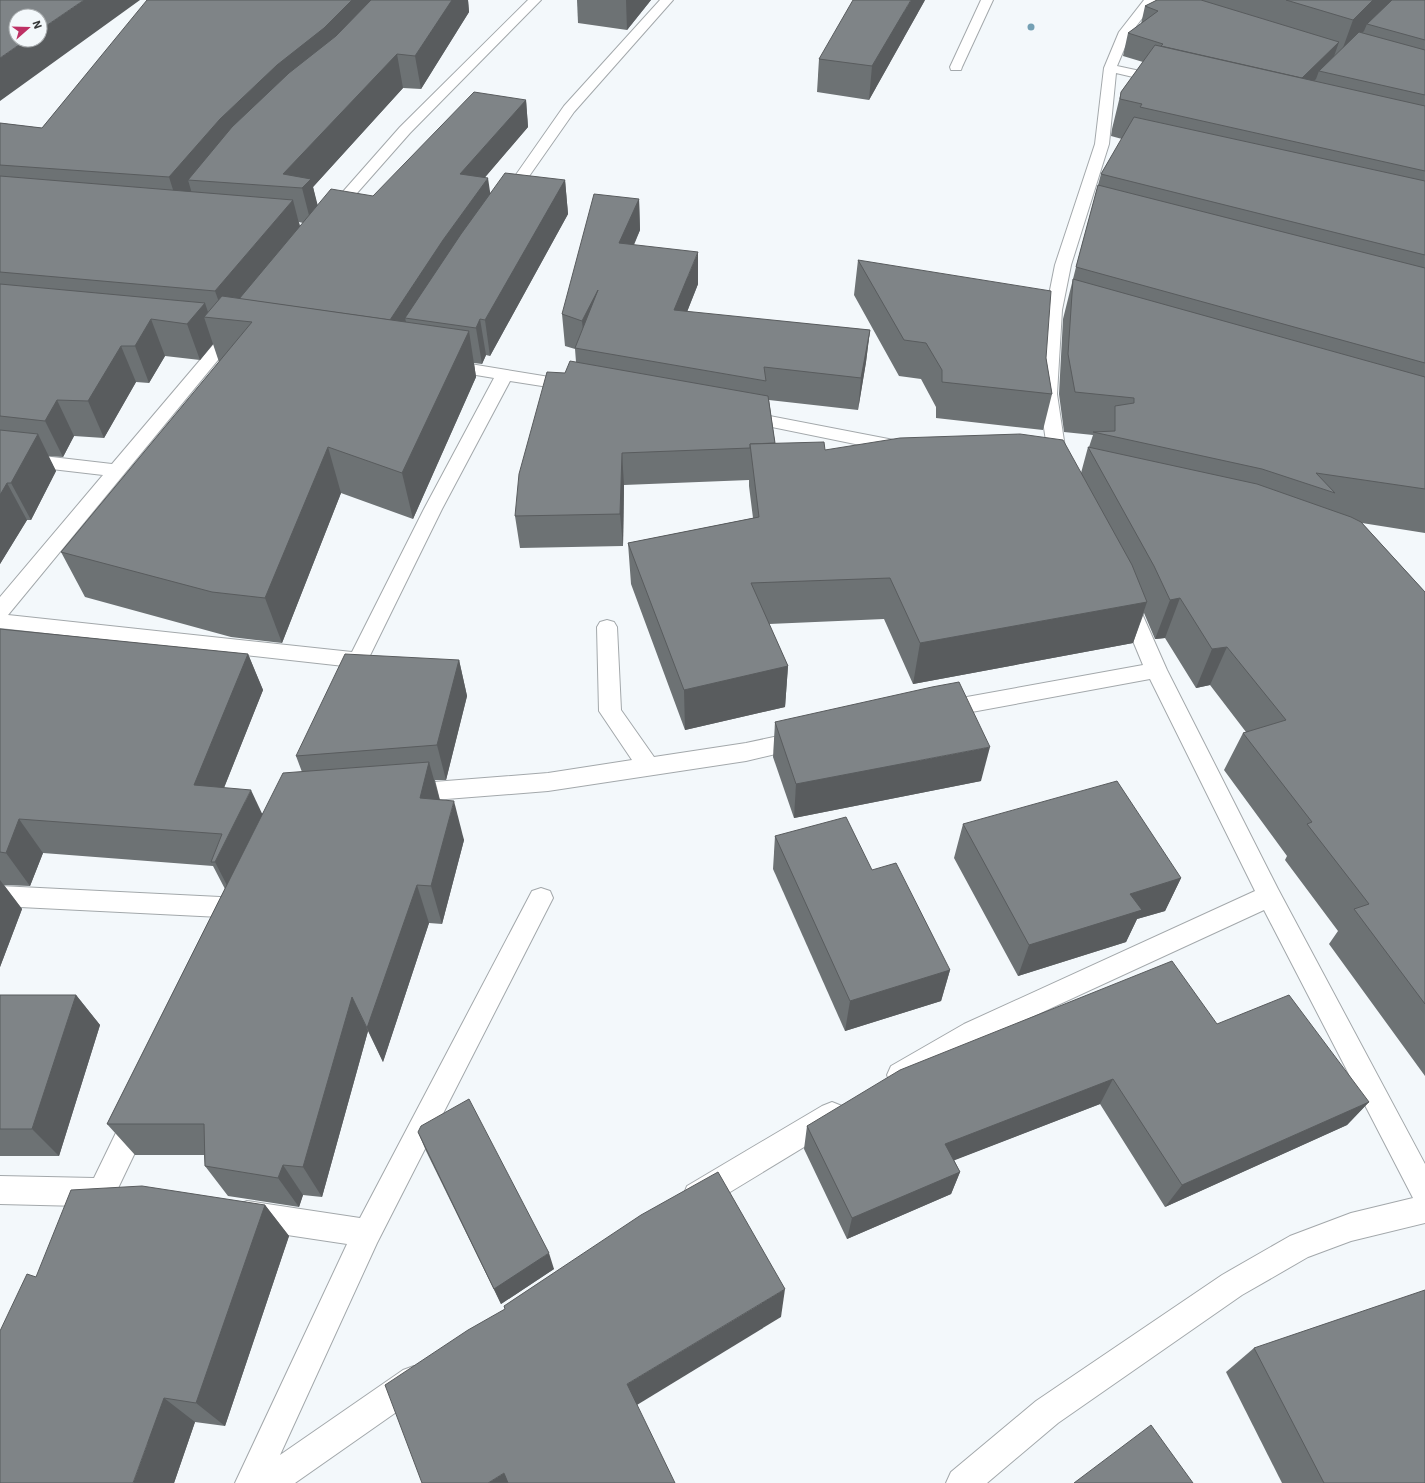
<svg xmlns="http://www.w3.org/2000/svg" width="1425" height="1483" font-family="'IBM Plex Sans',sans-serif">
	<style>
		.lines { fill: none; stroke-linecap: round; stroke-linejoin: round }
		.minor-casing { stroke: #a3a8ab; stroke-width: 2 }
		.minor { fill: #fff; fill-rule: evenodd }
		.tree { fill: #74a0b4 }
		.wall { fill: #6d7274; fill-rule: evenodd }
		.shaded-wall { fill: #595c5e }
		.building { fill: #7f8487; stroke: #595c5e }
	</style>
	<rect width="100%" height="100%" fill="#f3f8fb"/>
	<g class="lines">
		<g class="minor-casing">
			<g id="minor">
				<path d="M 528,0 L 541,0 L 410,133 L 335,218 L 330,219 L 325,218 L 323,215 L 325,212 L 400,127 Z"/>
				<path d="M 660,0 L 673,0 L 574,112 L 511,202 L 506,203 L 501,202 L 499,199 L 564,106 Z"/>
				<path d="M 981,0 L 993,0 L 962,67 L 961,70 L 951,70 L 950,67 Z"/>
				<path d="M 1144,0 L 1156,0 L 1131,33 L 1117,66 L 1168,77 L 1170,80 L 1168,83 L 1163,84 L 1116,73 L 1109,144 L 1071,265 L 1062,310 L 1057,394 L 1068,468 L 1065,472 L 1059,474 L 1053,472 L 1050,468 L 1039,394 L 1046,310 L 1055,265 L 1095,144 L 1104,68 L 1119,32 Z"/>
				<path d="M 235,324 L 241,326 L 243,329 L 241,332 L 8,615 L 352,652 L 424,509 L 494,378 L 440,369 L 438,365 L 440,361 L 446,360 L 574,381 L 580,382 L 583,386 L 580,390 L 574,391 L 510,381 L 442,509 L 354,688 L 347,690 L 340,688 L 336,682 L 344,666 L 0,628 L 0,597 L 103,475 L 0,463 L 0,451 L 112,464 L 229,326 Z"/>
				<path d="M 744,411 L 904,442 L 910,444 L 913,448 L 910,452 L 904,454 L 738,420 L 735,416 L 738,412 Z"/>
				<path d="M 1126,593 L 1133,595 L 1136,600 L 1167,670 L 1278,889 L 1425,1164 L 1425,1223 L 1351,1241 L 1308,1257 L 1242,1295 L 1058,1423 L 987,1483 L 946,1483 L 951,1472 L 1036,1401 L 1222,1275 L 1290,1236 L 1351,1213 L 1413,1198 L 1264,910 L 982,1040 L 909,1084 L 900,1087 L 891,1084 L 887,1075 L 891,1066 L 964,1024 L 1255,891 L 1150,679 L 939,718 L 931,716 L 928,710 L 931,704 L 939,702 L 1143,665 L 1116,600 L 1119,595 Z"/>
				<path d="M 607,620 L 614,622 L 617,627 L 621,710 L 654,757 L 746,743 L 802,731 L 810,734 L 813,740 L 810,746 L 746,761 L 548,791 L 408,802 L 400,799 L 397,793 L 400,787 L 408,784 L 548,773 L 632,760 L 599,711 L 597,627 L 600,622 Z"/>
				<path d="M 0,886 L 240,898 L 249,901 L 252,908 L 249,915 L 240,918 L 0,906 Z"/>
				<path d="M 541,888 L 550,891 L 553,898 L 377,1243 L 280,1455 L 403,1370 L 414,1366 L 425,1370 L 429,1381 L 425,1392 L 295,1483 L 235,1483 L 347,1244 L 247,1229 L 237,1225 L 233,1215 L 237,1205 L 247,1201 L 360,1218 L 532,891 Z"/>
				<path d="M 832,1102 L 842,1106 L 846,1115 L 842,1124 L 707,1206 L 697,1210 L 687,1206 L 683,1196 L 687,1186 L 822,1106 Z"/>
				<path d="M 138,1104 L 148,1108 L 152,1117 L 100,1226 L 90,1230 L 80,1226 L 76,1216 L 80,1206 L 0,1204 L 0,1176 L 94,1178 L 128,1108 Z"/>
			</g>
		</g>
		<use href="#minor" class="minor"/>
	</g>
	<circle class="tree" cx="1031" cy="27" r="3.5"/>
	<g class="wall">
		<path d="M 148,0 L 468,0 L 469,12 L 421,89 L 403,88 L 313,187 L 317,205 L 373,196 L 526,100 L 528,127 L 485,177 L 490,193 L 565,180 L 568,214 L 490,356 L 486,355 L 482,364 L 474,363 L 476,377 L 413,519 L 341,493 L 282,643 L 231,637 L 85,597 L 61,552 L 219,362 L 213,344 L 200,360 L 165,356 L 149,383 L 136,382 L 104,438 L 74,436 L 63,457 L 48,456 L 56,471 L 31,520 L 27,520 L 0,564 L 0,123 L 42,128 ZM 299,222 L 303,223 L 300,226 Z"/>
		<path d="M 577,0 L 651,0 L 627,30 L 578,23 Z"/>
		<path d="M 925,0 L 869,100 L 817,92 L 819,59 Z"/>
		<path d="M 1157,0 L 1425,0 L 1425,533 L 1362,523 L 1425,592 L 1425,1076 L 1329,944 L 1338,931 L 1285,860 L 1287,856 L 1224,770 L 1243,733 L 1246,732 L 1210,685 L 1196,688 L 1165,638 L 1155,639 L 1144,613 L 1133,643 L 913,684 L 884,619 L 769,624 L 788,666 L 785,707 L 685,730 L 631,584 L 628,543 L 753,518 L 749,486 L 749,480 L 624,485 L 623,546 L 520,548 L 515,516 L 565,373 L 576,362 L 575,349 L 565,346 L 562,314 L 639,199 L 640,230 L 634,245 L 698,284 L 687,312 L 870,330 L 866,362 L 858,410 L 769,400 L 775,443 L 825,450 L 1081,473 L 1088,447 L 1089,447 L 1093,435 L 1064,432 L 1059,394 L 1063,319 L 1076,267 L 1101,174 L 1122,139 L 1111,136 L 1112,129 L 1121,92 L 1143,62 L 1123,56 L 1128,33 L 1141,24 L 1145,6 Z"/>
		<path d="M 858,260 L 1046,358 L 1052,394 L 1043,430 L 936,418 L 936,407 L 921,379 L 899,376 L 854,295 Z"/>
		<path d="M 0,629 L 248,654 L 263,690 L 224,788 L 262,814 L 302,772 L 296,756 L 459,660 L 467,696 L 446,780 L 435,780 L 440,800 L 464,840 L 442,924 L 429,923 L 383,1062 L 368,1031 L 322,1197 L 303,1195 L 299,1207 L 228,1196 L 205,1166 L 204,1155 L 135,1155 L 107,1124 L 225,889 L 213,866 L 43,853 L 30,886 L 4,885 L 22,909 L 0,967 Z"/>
		<path d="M 775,722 L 981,781 L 794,818 L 773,757 Z"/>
		<path d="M 963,824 L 1181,878 L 1165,911 L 1137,919 L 1126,942 L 1018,976 L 954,858 Z"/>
		<path d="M 775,836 L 872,870 L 950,970 L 941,1001 L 845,1031 L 773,869 Z"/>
		<path d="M 0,995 L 76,995 L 100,1025 L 59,1156 L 0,1156 Z"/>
		<path d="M 1217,1024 L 1369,1102 L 1347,1125 L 1165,1207 L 1100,1104 L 954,1160 L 960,1172 L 951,1194 L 847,1239 L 804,1149 L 807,1126 Z"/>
		<path d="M 418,1132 L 554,1269 L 501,1304 L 426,1151 Z"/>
		<path d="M 265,1205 L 289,1236 L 225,1426 L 195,1422 L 174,1483 L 36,1277 Z"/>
		<path d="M 1254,1348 L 1425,1483 L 1282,1483 L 1226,1372 Z"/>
	</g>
	<g class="shaded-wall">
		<path d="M 84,0 L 140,0 L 0,101 L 0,58 L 26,40 L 40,40 L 40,30 Z"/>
		<path d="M 352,0 L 390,0 L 188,180 L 193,197 L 180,212 L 169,177 L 220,119 L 277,65 Z"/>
		<path d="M 452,0 L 468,0 L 469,12 L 421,89 L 415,56 Z"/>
		<path d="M 626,0 L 651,0 L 627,30 Z"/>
		<path d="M 911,0 L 925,0 L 869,100 L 872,66 Z"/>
		<path d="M 1373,0 L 1397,0 L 1367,24 L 1364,31 L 1340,56 L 1353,20 Z"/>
		<path d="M 1339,42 L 1331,65 L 1319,71 L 1316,79 L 1291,104 L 1298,81 Z"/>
		<path d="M 397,54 L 403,88 L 313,187 L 320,214 L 311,223 L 302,188 L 283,174 Z"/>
		<path d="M 526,100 L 528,127 L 464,202 L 460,174 Z"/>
		<path d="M 488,178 L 492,205 L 405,318 L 408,330 L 388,323 L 443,240 Z"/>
		<path d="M 565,180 L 568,214 L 490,356 L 485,320 Z"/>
		<path d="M 639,199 L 640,230 L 620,275 L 619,243 Z"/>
		<path d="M 293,200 L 302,235 L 225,319 L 215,291 Z"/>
		<path d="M 698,252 L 698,284 L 675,342 L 674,310 Z"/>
		<path d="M 598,290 L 585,350 L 582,321 Z"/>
		<path d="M 205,303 L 210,318 L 204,317 L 213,344 L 200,360 L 187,324 Z"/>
		<path d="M 151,319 L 165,356 L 149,383 L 135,346 Z"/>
		<path d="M 480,319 L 486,355 L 482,364 L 476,328 Z"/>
		<path d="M 870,330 L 866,362 L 858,410 L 861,378 Z"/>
		<path d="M 469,331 L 476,377 L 413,519 L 402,473 Z"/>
		<path d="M 121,346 L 136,382 L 104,438 L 88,401 Z"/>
		<path d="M 57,400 L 74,436 L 63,457 L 45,421 Z"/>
		<path d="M 38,434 L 56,471 L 31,520 L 11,483 Z"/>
		<path d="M 328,447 L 341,493 L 282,643 L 265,598 Z"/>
		<path d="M 622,453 L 624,485 L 623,546 L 620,514 Z"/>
		<path d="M 7,483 L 27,520 L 0,564 L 0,495 Z"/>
		<path d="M 1180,598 L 1165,638 L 1155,639 L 1170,600 Z"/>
		<path d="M 1147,602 L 1133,643 L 913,684 L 920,643 Z"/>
		<path d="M 1227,647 L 1210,685 L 1196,688 L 1212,649 Z"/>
		<path d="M 248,654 L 263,690 L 211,820 L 194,785 Z"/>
		<path d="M 459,660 L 467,696 L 446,780 L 437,745 Z"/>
		<path d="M 788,666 L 785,707 L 685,730 L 684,690 Z"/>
		<path d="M 990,747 L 981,781 L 794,818 L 796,784 Z"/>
		<path d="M 429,762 L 440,801 L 420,798 Z"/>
		<path d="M 251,790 L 267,824 L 232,895 L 215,862 Z"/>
		<path d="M 454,801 L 464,840 L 442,924 L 431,886 Z"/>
		<path d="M 19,819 L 43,853 L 30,886 L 6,853 Z"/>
		<path d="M 1181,878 L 1165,911 L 1137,919 L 1126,942 L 1018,976 L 1029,945 L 1130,894 Z"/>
		<path d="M 0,880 L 22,909 L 0,967 Z"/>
		<path d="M 417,885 L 429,923 L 383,1062 L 367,1028 Z"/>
		<path d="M 950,970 L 941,1001 L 845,1031 L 850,1001 Z"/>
		<path d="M 76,995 L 100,1025 L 59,1156 L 32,1129 Z"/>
		<path d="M 352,997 L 368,1031 L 322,1197 L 303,1167 Z"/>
		<path d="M 1113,1079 L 1100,1104 L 937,1167 L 945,1144 Z"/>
		<path d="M 1369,1102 L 1347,1125 L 1165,1207 L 1182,1185 Z"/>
		<path d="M 283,1165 L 303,1195 L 299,1207 L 278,1178 Z"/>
		<path d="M 960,1172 L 951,1194 L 847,1239 L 852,1218 Z"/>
		<path d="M 265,1205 L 289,1236 L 225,1426 L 196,1403 Z"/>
		<path d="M 549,1253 L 554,1269 L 501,1304 L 494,1289 Z"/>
		<path d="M 785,1289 L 781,1317 L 632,1408 L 627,1384 Z"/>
		<path d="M 164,1398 L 195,1422 L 174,1483 L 133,1483 Z"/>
		<path d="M 504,1473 L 510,1483 L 488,1483 Z"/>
	</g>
	<g class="building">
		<path d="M 0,0 L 84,0 L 40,30 L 40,16 L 16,16 L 16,40 L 26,40 L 0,58 Z"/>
		<path d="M 147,0 L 352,0 L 324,28 L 277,65 L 220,119 L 169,177 L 0,165 L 0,123 L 42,128 Z"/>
		<path d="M 371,0 L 452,0 L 415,56 L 397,54 L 283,174 L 311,179 L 302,188 L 188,180 L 232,127 L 289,73 L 336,36 Z"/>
		<path d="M 853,0 L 911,0 L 872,66 L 819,59 Z"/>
		<path d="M 1157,0 L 1201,0 L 1339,42 L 1302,78 L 1161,46 L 1163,44 L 1128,33 L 1158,11 L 1145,6 Z"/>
		<path d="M 1286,0 L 1373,0 L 1353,20 Z"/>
		<path d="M 1392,0 L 1425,0 L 1425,40 L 1367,24 Z"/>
		<path d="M 1359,32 L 1425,50 L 1425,95 L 1319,71 Z"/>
		<path d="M 1155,45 L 1425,106 L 1425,171 L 1140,107 L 1142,104 L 1120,99 L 1121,92 Z"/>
		<path d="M 474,92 L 526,100 L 460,174 L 488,178 L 443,240 L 390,320 L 239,299 L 331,189 L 373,196 Z"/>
		<path d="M 1134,117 L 1425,181 L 1425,255 L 1101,174 Z"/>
		<path d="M 505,173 L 565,180 L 485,320 L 480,319 L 476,328 L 405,318 L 461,234 Z"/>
		<path d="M 0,176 L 293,200 L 215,291 L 0,272 Z"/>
		<path d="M 1098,185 L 1425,268 L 1425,363 L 1076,267 Z"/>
		<path d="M 594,194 L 639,199 L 619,243 L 698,252 L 674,310 L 870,330 L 861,378 L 764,367 L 766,381 L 575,348 L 598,290 L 582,321 L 562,314 Z"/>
		<path d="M 858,260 L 1051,291 L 1046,358 L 1052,394 L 942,382 L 942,370 L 926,343 L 904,340 Z"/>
		<path d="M 1073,279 L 1425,377 L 1425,489 L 1316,473 L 1335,493 L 1262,469 L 1093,432 L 1115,431 L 1115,406 L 1134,403 L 1134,398 L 1075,392 L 1068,354 Z"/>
		<path d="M 0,284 L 205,303 L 187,324 L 151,319 L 135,346 L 121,346 L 88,401 L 57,400 L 45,421 L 0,416 Z"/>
		<path d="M 222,296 L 469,331 L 402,473 L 328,447 L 265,598 L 212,592 L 61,552 L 252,322 L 204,317 Z"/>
		<path d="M 570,361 L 768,396 L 775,443 L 750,444 L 750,448 L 622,453 L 620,514 L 515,516 L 519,474 L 547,372 L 565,373 Z"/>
		<path d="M 0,430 L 38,434 L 11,483 L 7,483 L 0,495 Z"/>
		<path d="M 1020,434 L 1063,440 L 1132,565 L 1147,602 L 920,643 L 890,578 L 751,583 L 788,666 L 684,690 L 628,543 L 759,517 L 750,444 L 824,442 L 825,450 L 900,438 Z"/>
		<path d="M 1088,447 L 1257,484 L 1351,517 L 1361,522 L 1425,592 L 1425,1004 L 1354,909 L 1369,904 L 1307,824 L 1312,822 L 1243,733 L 1286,720 L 1227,647 L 1212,649 L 1180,598 L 1170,600 L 1154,566 Z"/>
		<path d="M 0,629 L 248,654 L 194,785 L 251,790 L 215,862 L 211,862 L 222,834 L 19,819 L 6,853 L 0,852 Z"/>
		<path d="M 345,654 L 459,660 L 437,745 L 296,756 Z"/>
		<path d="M 959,682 L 990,747 L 796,784 L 775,722 L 932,687 Z"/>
		<path d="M 429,762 L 420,798 L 454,801 L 431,886 L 417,885 L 367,1028 L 352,997 L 303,1167 L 283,1165 L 278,1178 L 205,1166 L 204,1124 L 107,1124 L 283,773 Z"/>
		<path d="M 1117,781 L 1181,878 L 1130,894 L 1142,910 L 1029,945 L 963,824 Z"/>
		<path d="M 846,817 L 872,870 L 896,863 L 950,970 L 850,1001 L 775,836 Z"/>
		<path d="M 1172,961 L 1217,1024 L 1289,995 L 1369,1102 L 1182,1185 L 1113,1079 L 945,1144 L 960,1172 L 852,1218 L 807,1126 L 900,1070 Z"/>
		<path d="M 0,995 L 76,995 L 32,1129 L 0,1129 Z"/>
		<path d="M 469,1099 L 549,1253 L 494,1289 L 418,1132 L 421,1126 Z"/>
		<path d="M 718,1172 L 785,1289 L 627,1384 L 675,1483 L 508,1483 L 504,1473 L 488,1483 L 422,1483 L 385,1385 L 468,1330 L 505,1309 L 504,1306 L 641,1215 Z"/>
		<path d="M 142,1186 L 265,1205 L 196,1403 L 164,1398 L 133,1483 L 0,1483 L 0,1331 L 27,1274 L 36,1277 L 71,1190 Z"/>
		<path d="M 1425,1290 L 1425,1483 L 1324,1483 L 1254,1348 Z"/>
		<path d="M 1151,1425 L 1193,1483 L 1074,1483 Z"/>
	</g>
	<g transform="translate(28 28) rotate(70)"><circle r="19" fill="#f3f8fb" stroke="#a8acae"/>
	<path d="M0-3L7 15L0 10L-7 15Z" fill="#bd3064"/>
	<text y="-6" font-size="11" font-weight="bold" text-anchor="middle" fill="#37393a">N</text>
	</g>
</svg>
